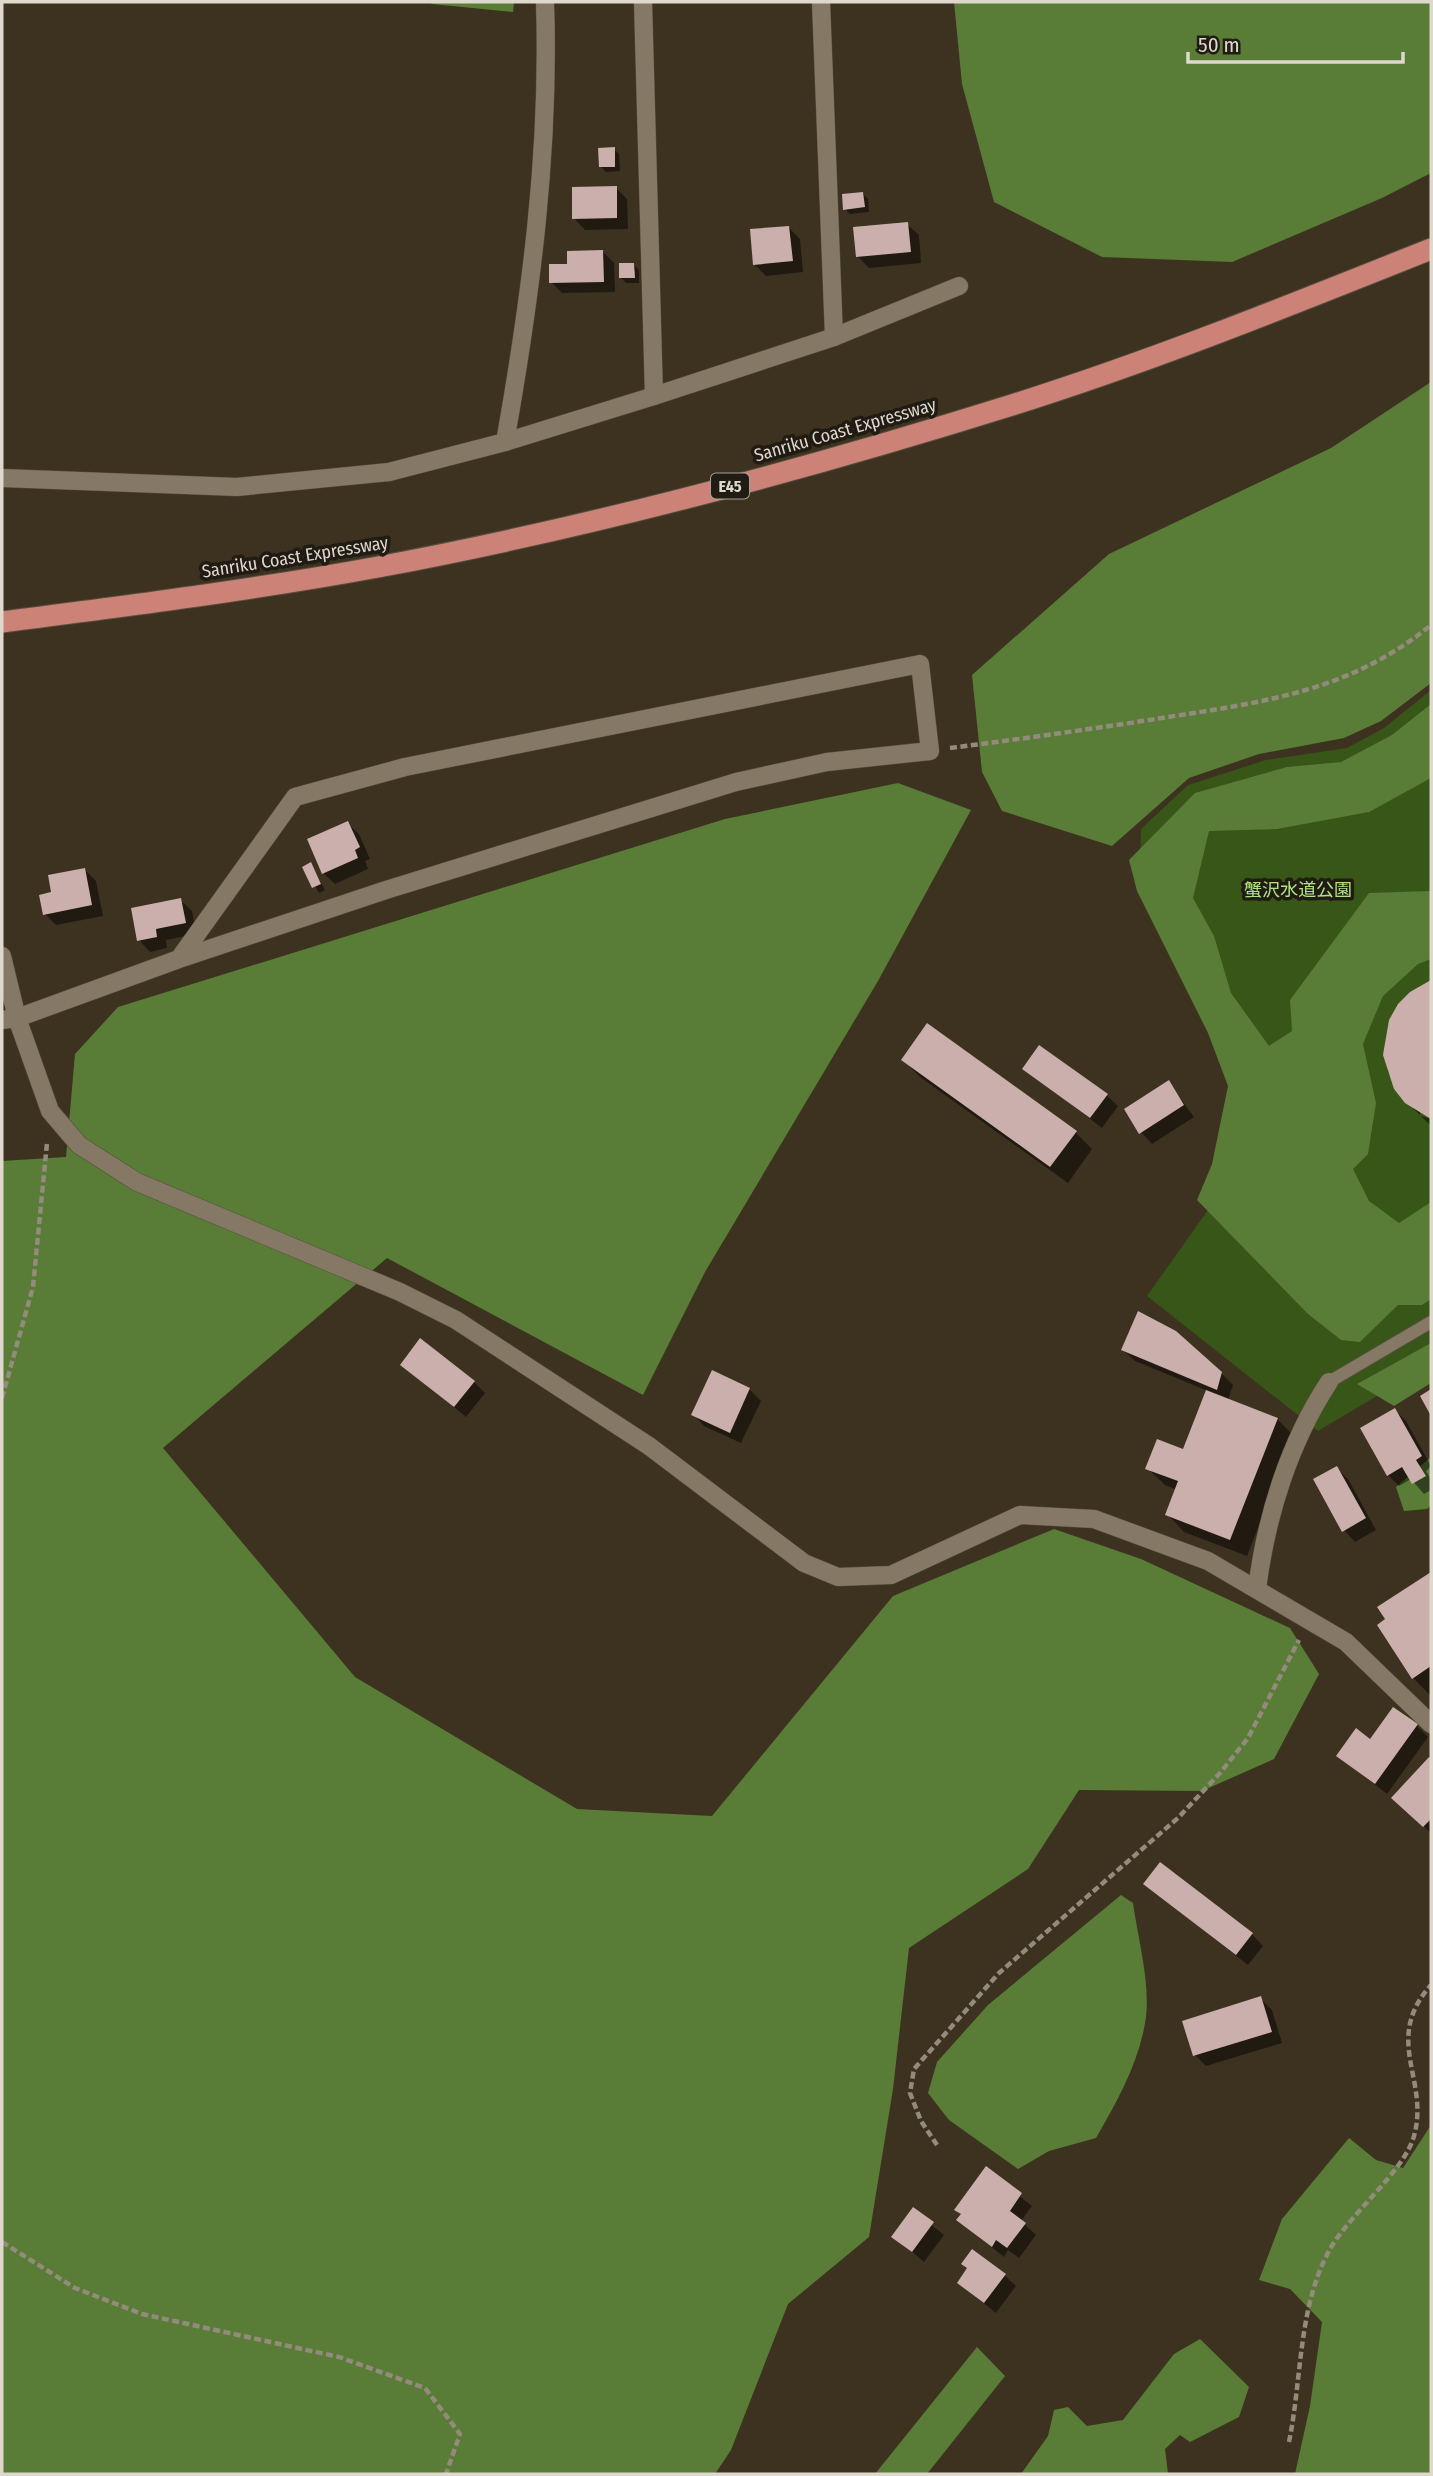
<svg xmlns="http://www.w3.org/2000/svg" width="1433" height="2476" font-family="'Fira Sans Condensed','Noto Sans JP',sans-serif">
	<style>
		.green { fill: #385618 }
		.forest { fill: #597c37 }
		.shadow { fill: #0007 }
		.building { fill: #cbafad }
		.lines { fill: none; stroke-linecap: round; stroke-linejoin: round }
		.lane-casing { stroke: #574f3f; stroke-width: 14 }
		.street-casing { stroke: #574f3f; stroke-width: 19 }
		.highway-casing { stroke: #574f3f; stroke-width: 23 }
		.path { stroke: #938b7c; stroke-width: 4.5; stroke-dasharray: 7 3.5; stroke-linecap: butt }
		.lane { stroke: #857965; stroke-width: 12 }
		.street { stroke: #857965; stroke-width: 18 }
		.highway { stroke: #cc8277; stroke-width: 21 }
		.labels { text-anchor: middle; stroke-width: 7; stroke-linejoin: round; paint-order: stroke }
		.shield { fill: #201b13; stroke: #a59f95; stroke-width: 2 }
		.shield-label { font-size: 16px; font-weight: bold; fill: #ded8cd }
		.street-label { font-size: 18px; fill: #ded8cd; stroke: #201b13 }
		.park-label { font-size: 18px; fill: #afe382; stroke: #201b13 }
	</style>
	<rect width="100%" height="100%" fill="#3d3220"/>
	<path class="green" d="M 1431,690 L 1431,1364 L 1318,1431 L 1147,1296 L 1269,1124 L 1140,876 L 1141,829 L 1188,785 L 1266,760 L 1347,748 L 1384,728 Z"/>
	<g class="forest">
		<path d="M 430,2 L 514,2 L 513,12 L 432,4 Z"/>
		<path d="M 954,2 L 1431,2 L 1431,173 L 1382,198 L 1232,262 L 1102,257 L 994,202 L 962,84 Z"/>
		<path d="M 1431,382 L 1431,683 L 1381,721 L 1344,738 L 1259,754 L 1189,778 L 1112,846 L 1002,811 L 982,772 L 972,675 L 1109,554 L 1331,448 Z"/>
		<path d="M 1431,704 L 1431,778 L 1369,812 L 1277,829 L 1209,831 L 1193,898 L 1214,936 L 1231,993 L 1269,1046 L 1292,1031 L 1290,1000 L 1369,893 L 1431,891 L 1431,959 L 1418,964 L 1383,996 L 1363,1044 L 1376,1103 L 1368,1154 L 1353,1169 L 1369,1201 L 1399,1223 L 1431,1202 L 1431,1299 L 1422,1305 L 1398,1305 L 1360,1342 L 1341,1340 L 1308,1314 L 1197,1200 L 1212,1164 L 1228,1086 L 1208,1033 L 1137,891 L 1129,860 L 1195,793 L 1287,767 L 1341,762 L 1392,735 Z"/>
		<path d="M 898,783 L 971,810 L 878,981 L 705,1272 L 643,1395 L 387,1258 L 163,1448 L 355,1677 L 577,1809 L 712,1816 L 893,1596 L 1054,1529 L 1141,1559 L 1290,1628 L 1319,1674 L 1274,1759 L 1202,1791 L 1079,1790 L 1028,1869 L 909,1948 L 893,2089 L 869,2237 L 788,2304 L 731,2450 L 715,2474 L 2,2474 L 2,1161 L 66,1157 L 75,1054 L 118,1007 L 725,819 Z"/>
		<path d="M 1431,1343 L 1431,1383 L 1394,1406 L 1357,1384 Z"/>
		<path d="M 1431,1457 L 1431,1505 L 1427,1509 L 1404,1511 L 1396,1487 Z"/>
		<path d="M 1121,1895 L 1133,1903 C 1138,1939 1150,1981 1146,2017 C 1140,2061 1118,2100 1096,2138 L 1049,2151 L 1018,2169 L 949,2120 L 928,2093 L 937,2062 L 988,2005 Z"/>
		<path d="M 1431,2125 L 1431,2474 L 1295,2474 L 1310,2406 L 1322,2322 L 1290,2289 L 1259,2280 L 1282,2219 L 1349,2138 L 1376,2160 L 1403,2168 Z"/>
		<path d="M 1200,2339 L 1249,2387 L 1239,2417 L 1190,2442 L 1180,2435 L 1165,2449 L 1168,2474 L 1021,2474 L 1048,2436 L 1054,2410 L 1068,2407 L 1087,2426 L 1123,2420 L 1174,2354 Z"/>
		<path d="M 977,2347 L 1005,2376 L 927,2474 L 875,2474 Z"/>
	</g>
	<g class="shadow">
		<path d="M 614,149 L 619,154 L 620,171 L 606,172 L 601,167 Z"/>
		<path d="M 616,188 L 627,199 L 628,229 L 585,230 L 574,218 Z"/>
		<path d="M 863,194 L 868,199 L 869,212 L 850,214 L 845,209 Z"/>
		<path d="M 907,224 L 919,235 L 921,263 L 869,268 L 858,257 Z"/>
		<path d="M 789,228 L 800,239 L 803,272 L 766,276 L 755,265 Z"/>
		<path d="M 603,252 L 614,263 L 615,292 L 562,293 L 551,282 L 569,266 Z"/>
		<path d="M 634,265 L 639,270 L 639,283 L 626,283 L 621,278 Z"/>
		<path d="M 347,823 L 359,834 L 370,859 L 365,861 L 368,869 L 335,884 L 323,873 Z"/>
		<path d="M 311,864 L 325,890 L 319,893 L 304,867 Z"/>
		<path d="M 85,870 L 96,881 L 103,916 L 56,925 L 45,914 Z"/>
		<path d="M 180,900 L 192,911 L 196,934 L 166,940 L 167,948 L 150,952 L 139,940 Z"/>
		<path d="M 1431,984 L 1431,1116 L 1420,1112 L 1420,1115 L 1407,1102 L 1388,1072 L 1385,1055 L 1412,993 Z"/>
		<path d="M 2,994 L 7,1023 L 2,1024 Z"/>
		<path d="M 903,1060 L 1075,1132 L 1092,1149 L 1068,1183 L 920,1077 Z"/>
		<path d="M 1024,1068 L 1106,1095 L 1118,1106 L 1102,1128 Z"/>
		<path d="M 1169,1083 L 1194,1117 L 1152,1144 L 1141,1132 Z"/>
		<path d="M 1421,1116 L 1431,1119 L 1431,1126 Z"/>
		<path d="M 1123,1350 L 1221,1373 L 1233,1385 L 1228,1400 L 1277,1419 L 1294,1436 L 1247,1556 L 1184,1532 L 1167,1514 L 1177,1490 L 1165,1485 L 1147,1468 L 1184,1452 L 1208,1391 L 1135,1361 Z"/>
		<path d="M 402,1364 L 474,1382 L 485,1393 L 466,1417 Z"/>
		<path d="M 713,1372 L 749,1389 L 761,1401 L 741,1443 L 704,1426 L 693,1414 Z"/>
		<path d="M 1395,1410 L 1406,1421 L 1431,1466 L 1426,1471 L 1431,1480 L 1431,1490 L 1424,1494 L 1411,1479 L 1399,1486 L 1388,1475 Z"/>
		<path d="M 1336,1468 L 1348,1479 L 1376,1530 L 1355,1542 L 1344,1530 Z"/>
		<path d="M 1431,1574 L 1431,1694 L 1430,1695 L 1413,1678 L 1380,1607 Z"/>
		<path d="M 1417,1726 L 1428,1737 L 1387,1794 L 1339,1756 Z"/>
		<path d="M 1429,1759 L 1431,1762 L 1431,1833 L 1405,1809 Z"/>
		<path d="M 1145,1884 L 1252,1934 L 1263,1946 L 1248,1965 Z"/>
		<path d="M 1260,1998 L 1272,2010 L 1282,2043 L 1206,2066 L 1195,2055 Z"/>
		<path d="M 986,2169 L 1032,2206 L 1021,2221 L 1036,2235 L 1019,2258 L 1008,2250 L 1004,2257 L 958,2220 L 962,2215 L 956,2210 Z"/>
		<path d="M 913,2210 L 944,2235 L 924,2262 L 894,2236 Z"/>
		<path d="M 969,2269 L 1004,2275 L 1016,2286 L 996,2313 L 959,2283 Z"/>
	</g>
	<g class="building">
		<path d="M 615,147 L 615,167 L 599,167 L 598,148 Z"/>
		<path d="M 617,186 L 617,218 L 572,219 L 572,187 Z"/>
		<path d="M 863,192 L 865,207 L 843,210 L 842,194 Z"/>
		<path d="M 908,222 L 911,252 L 856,257 L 853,227 Z"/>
		<path d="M 789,226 L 793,261 L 753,265 L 750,229 Z"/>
		<path d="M 603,250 L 604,282 L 549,283 L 549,264 L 567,264 L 567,251 Z"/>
		<path d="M 619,263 L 634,263 L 635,278 L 619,278 Z"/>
		<path d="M 348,821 L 360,847 L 355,850 L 358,858 L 322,874 L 307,839 Z"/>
		<path d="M 311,862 L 321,884 L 312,888 L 302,867 Z"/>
		<path d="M 85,868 L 92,905 L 43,915 L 39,895 L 51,892 L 48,875 Z"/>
		<path d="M 181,898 L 186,923 L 156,929 L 157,937 L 137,941 L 131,908 Z"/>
		<path d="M 1431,980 L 1431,1119 L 1405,1103 L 1394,1089 L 1383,1055 L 1389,1020 L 1398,1004 L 1410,992 Z"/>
		<path d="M 927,1023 L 1077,1131 L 1050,1167 L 901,1060 Z"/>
		<path d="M 1039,1045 L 1108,1094 L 1090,1118 L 1022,1069 Z"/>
		<path d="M 1169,1080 L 1184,1105 L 1139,1134 L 1124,1109 Z"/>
		<path d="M 1138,1311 L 1176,1331 L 1222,1372 L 1217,1390 L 1121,1350 Z"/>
		<path d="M 420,1338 L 475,1381 L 454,1407 L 400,1365 Z"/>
		<path d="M 712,1370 L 750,1388 L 730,1433 L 691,1415 Z"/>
		<path d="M 1431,1389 L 1431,1416 L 1420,1396 Z"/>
		<path d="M 1206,1390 L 1278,1418 L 1230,1540 L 1165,1515 L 1178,1481 L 1145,1469 L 1157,1439 L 1183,1449 Z"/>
		<path d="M 1395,1408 L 1422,1456 L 1416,1460 L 1426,1476 L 1412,1484 L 1402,1467 L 1387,1476 L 1360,1428 Z"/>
		<path d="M 1337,1466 L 1366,1518 L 1342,1532 L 1313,1479 Z"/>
		<path d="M 1431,1572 L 1431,1666 L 1412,1679 L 1377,1625 L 1385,1619 L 1377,1607 Z"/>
		<path d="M 1393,1707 L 1418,1724 L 1375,1784 L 1336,1756 L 1356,1728 L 1370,1739 Z"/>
		<path d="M 1429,1757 L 1431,1759 L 1431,1819 L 1423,1827 L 1391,1798 Z"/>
		<path d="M 1160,1862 L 1253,1933 L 1236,1955 L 1143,1884 Z"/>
		<path d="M 1261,1996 L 1272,2032 L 1193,2056 L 1182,2021 Z"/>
		<path d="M 986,2166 L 1022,2193 L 1010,2211 L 1026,2223 L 1007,2248 L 996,2240 L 992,2247 L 956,2220 L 961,2214 L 954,2210 Z"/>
		<path d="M 913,2207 L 934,2222 L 912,2252 L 891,2237 Z"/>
		<path d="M 972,2249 L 1006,2274 L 984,2303 L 957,2283 L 967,2268 L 961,2264 Z"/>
	</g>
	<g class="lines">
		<g class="lane-casing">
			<path id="lane" d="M 1329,1382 L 1431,1322"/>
		</g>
		<g class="street-casing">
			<g id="street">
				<path d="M 643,2 L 654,396"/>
				<path d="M 821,2 L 834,337"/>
				<path d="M 505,442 C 531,296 550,150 545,2"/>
				<path d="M 2,478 L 237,487 L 389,472 L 505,442 L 654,396 L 834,337 L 959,286"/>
				<path d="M 2,956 L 17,1018 L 50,1111 L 79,1145 L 137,1182 L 400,1292 L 456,1320 L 649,1446 L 804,1563 L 838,1577 L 891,1575 L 1020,1515 L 1094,1519 L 1208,1561 L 1346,1642 L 1431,1724"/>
				<path d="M 2,1020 L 17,1018 L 179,959 L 386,890 L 736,782 L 827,762 L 930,751 L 920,664 L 405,767 L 295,797 L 179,959"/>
				<path d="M 1257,1589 C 1266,1517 1289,1443 1329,1382"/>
			</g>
		</g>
		<g class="highway-casing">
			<path id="highway" d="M 2,622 C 127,606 253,590 378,567 C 592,527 804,470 1012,405 C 1155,360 1293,304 1431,249"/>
		</g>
		<g class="path">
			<path d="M 950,748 C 1021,739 1092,729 1162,718 C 1263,702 1349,692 1431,625"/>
			<path d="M 2,1398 L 33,1287 L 47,1143"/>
			<path d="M 937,2145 L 921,2121 L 910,2093 L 914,2069 L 999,1973 L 1178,1818 L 1220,1773 L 1248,1738 L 1299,1640"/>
			<path d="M 2,2242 L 75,2288 L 142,2314 L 339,2357 L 425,2388 L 460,2434 L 446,2474"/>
			<path d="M 1289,2442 C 1302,2379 1298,2308 1329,2251 C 1349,2214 1404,2172 1414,2136 C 1430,2079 1382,2040 1431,1985"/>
		</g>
		<use href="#lane" class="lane"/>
		<use href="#street" class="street"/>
		<use href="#highway" class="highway"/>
	</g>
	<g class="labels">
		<rect class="shield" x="711" y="473.5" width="38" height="25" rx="5"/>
		<g class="shield-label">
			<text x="730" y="492">E45</text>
		</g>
		<g class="street-label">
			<text transform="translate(845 430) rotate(-16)" y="6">Sanriku Coast Expressway</text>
			<text transform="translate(295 557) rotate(-9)" y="6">Sanriku Coast Expressway</text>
		</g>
		<g class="park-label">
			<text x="1298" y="896">蟹沢水道公園</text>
		</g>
	</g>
	<rect width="1433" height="2476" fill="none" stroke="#ded8cd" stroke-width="7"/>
	<path d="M1188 52v10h215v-10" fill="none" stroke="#ded8cd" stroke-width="3.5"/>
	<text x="1198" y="52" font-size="21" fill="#ded8cd" stroke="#201b13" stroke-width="5" paint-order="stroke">50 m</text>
</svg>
